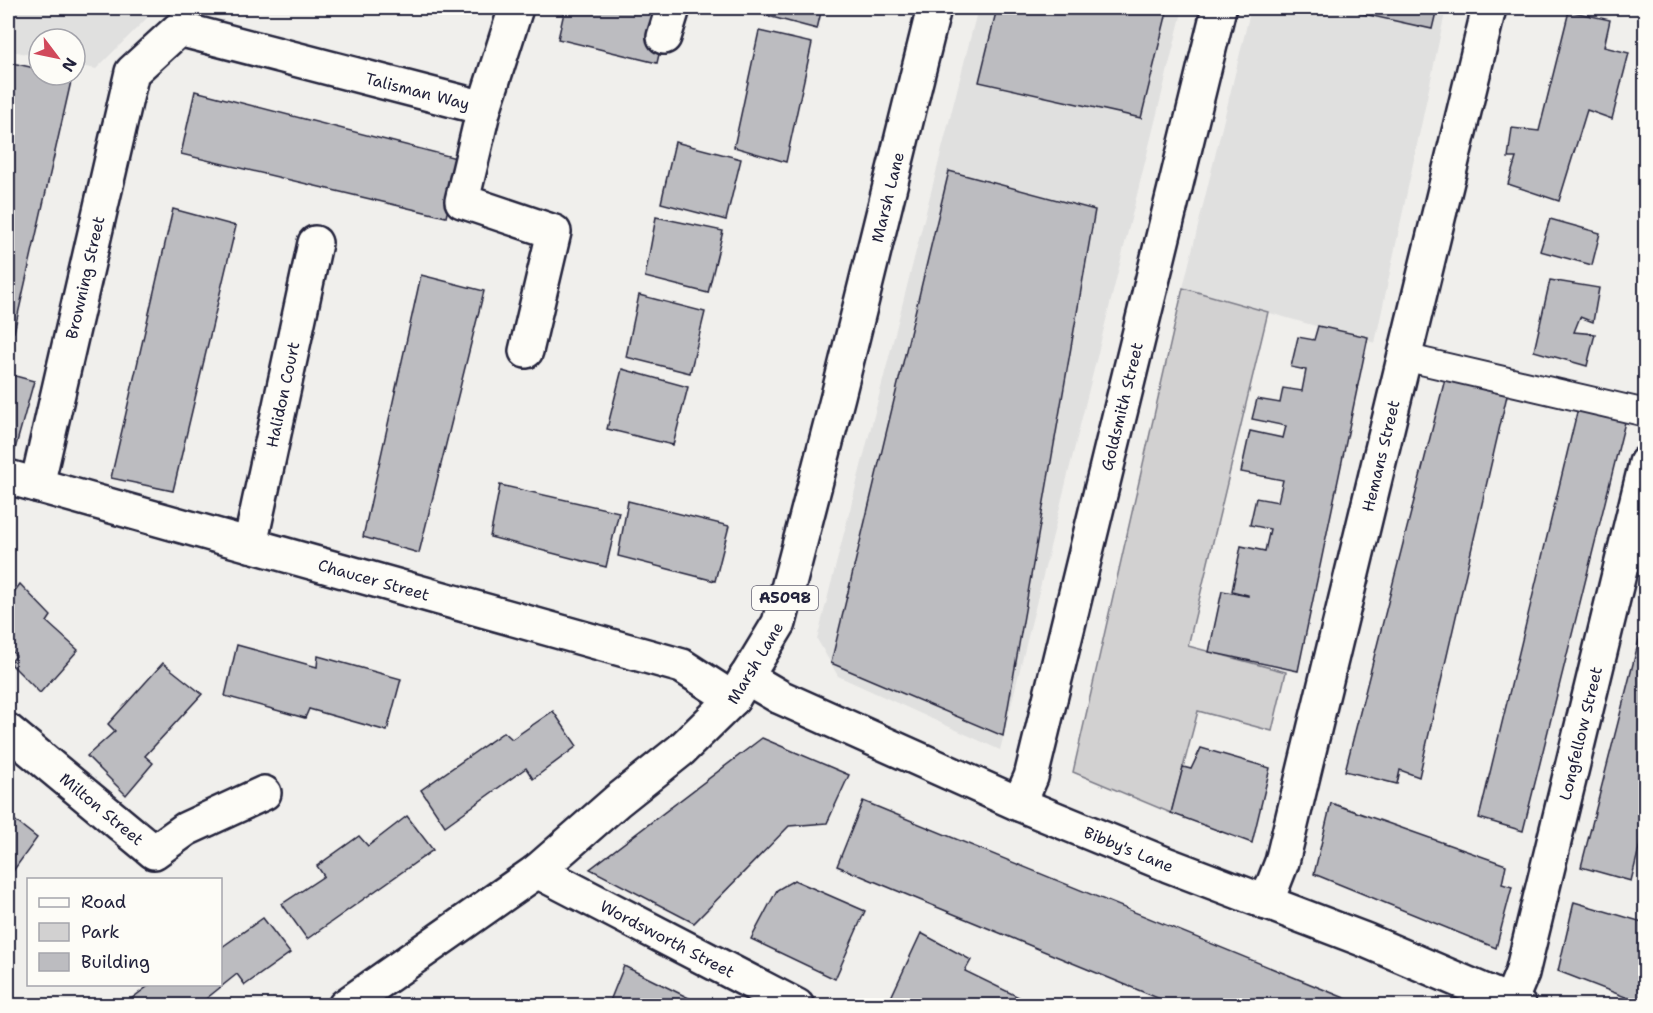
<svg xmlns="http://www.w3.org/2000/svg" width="1653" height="1013" font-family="'Shantell Sans',sans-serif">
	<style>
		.built { fill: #e0e0df }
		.green { fill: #d2d1d1; stroke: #7a7a86; stroke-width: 1.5 }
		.building { fill: #bcbcc0; stroke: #22223b; stroke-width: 1.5 }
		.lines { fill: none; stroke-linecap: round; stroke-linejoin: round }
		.lane-casing { stroke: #22223b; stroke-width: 30 }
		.street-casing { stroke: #22223b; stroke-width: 38 }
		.primary-casing { stroke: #22223b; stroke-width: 38 }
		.lane { stroke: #fdfcf7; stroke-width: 26 }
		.street { stroke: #fdfcf7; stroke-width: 33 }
		.primary { stroke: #fdfcf7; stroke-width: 33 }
		.labels { text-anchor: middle; stroke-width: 6; stroke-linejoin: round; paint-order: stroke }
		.shield { fill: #fdfcf7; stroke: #646373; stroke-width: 1.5 }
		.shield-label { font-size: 15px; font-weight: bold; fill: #22223b }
		.street-label { font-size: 16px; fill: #22223b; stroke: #fdfcf7 }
	</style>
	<rect width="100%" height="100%" fill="#f0efec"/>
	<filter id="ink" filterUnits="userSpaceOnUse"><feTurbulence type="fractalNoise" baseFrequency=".0167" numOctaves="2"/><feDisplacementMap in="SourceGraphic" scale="12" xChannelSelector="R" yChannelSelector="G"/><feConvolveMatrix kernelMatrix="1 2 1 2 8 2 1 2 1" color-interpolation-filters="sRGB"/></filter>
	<g filter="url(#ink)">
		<g class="built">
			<path d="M 8,8 L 157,8 L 96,69 L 75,65 L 75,39 L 39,39 L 39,57 L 8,50 Z"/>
			<path d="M 978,8 L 1183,8 L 1000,750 L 838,676 L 817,639 Z"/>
			<path d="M 1251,8 L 1446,8 L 1375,343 L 1183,288 Z"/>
		</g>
		<path class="green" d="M 1183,288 L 1268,312 L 1188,646 L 1286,672 L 1272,731 L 1198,711 L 1171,813 L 1073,772 Z"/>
		<g class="building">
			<path d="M 565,8 L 655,8 L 669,11 L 657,63 L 558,39 Z"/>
			<path d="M 765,8 L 822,8 L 817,29 L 764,15 Z"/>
			<path d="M 997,8 L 1168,8 L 1141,118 L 979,82 Z"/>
			<path d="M 1360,8 L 1437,8 L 1432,29 L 1359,13 Z"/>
			<path d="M 1569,11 L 1610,20 L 1604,47 L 1629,53 L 1612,119 L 1587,110 L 1559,201 L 1508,184 L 1516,158 L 1508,158 L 1512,128 L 1539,131 Z"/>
			<path d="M 759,31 L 812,43 L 786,162 L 734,147 Z"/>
			<path d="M 8,62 L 39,69 L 39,75 L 63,75 L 72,77 L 14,332 L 8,330 Z"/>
			<path d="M 195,91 L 460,159 L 446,217 L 181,154 Z"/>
			<path d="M 675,142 L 741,159 L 726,220 L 661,203 Z"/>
			<path d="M 949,171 L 1095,210 L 1003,736 L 831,663 Z"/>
			<path d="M 173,209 L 236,226 L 173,491 L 111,478 Z"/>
			<path d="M 656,217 L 723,231 L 708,293 L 645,277 Z"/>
			<path d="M 1550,219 L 1600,233 L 1592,265 L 1540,251 Z"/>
			<path d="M 421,275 L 484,291 L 419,553 L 363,537 Z"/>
			<path d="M 1550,280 L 1599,288 L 1593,322 L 1580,317 L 1574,332 L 1595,334 L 1587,366 L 1534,351 Z"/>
			<path d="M 639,295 L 705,312 L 690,373 L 626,357 Z"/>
			<path d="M 1318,326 L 1368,337 L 1298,671 L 1209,652 L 1222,591 L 1248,596 L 1248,595 L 1232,591 L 1241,546 L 1265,551 L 1270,529 L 1250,525 L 1256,498 L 1278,502 L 1283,480 L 1241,472 L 1250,431 L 1283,438 L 1286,426 L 1252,419 L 1257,399 L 1280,403 L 1283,388 L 1302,391 L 1306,370 L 1291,367 L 1298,337 L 1314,340 Z"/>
			<path d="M 622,369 L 688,387 L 673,445 L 607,429 Z"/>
			<path d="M 8,374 L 34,381 L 14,453 L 8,452 Z"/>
			<path d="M 1446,375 L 1508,391 L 1419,777 L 1400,770 L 1397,784 L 1345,771 Z"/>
			<path d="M 1579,404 L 1626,418 L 1523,831 L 1479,818 Z"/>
			<path d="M 500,485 L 619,512 L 606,567 L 490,537 Z"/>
			<path d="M 628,501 L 729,526 L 715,581 L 618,556 Z"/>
			<path d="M 20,584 L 51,616 L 47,622 L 78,650 L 40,693 L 10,663 L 16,656 L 8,647 L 8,600 Z"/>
			<path d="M 1646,613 L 1646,820 L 1631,881 L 1581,867 Z"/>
			<path d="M 237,645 L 317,667 L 318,656 L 401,679 L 387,731 L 309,709 L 305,718 L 225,696 Z"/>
			<path d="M 163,663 L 202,694 L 145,756 L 153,763 L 126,795 L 87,756 L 115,731 L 108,724 Z"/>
			<path d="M 553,711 L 577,746 L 533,779 L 526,768 L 445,826 L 421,790 L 504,732 L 512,739 Z"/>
			<path d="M 762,738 L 849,775 L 827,823 L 789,826 L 694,923 L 590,869 Z"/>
			<path d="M 1201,748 L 1270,768 L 1252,843 L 1171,813 L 1183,767 L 1191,769 Z"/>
			<path d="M 863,801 L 1364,1006 L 1177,1006 L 837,866 Z"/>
			<path d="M 1331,803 L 1506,865 L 1502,884 L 1512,887 L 1496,948 L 1314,874 Z"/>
			<path d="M 8,815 L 37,838 L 8,878 Z"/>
			<path d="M 407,816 L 433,850 L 307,939 L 282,904 L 324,876 L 317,866 L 359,836 L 368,846 Z"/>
			<path d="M 794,880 L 865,911 L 835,979 L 751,939 L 777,890 Z"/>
			<path d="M 1574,902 L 1646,923 L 1646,1005 L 1558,971 Z"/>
			<path d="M 263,918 L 290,953 L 245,985 L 237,974 L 197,1006 L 135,1006 L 131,999 L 151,984 L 220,984 L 220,946 L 222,947 Z"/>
			<path d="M 921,933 L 971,960 L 965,971 L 1037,1006 L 887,1006 Z"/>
			<path d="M 624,966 L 705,1006 L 608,1006 Z"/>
		</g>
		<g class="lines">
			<g class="lane-casing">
				<path id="lane" d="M 1404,357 L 1646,413"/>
			</g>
			<g class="street-casing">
				<g id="street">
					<path d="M 664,37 L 673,8"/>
					<path d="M 484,108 L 516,8"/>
					<path id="s1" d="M 8,477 L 682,666 L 733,699"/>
					<path id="s2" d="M 37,485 L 132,72 L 179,29 L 484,108 L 462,201 L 554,232 L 526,351"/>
					<path id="s3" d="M 250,545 L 315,243"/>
					<path id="s4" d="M 746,677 L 780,697 L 1019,804 L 1168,865 L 1365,940 L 1519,1006"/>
					<path id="s5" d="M 8,731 L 154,852 L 186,829 L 264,793"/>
					<path id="s6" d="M 1019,804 L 1031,777 L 1219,8"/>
					<path id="s7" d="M 537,871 L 797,1006"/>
					<path id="s8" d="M 1266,903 L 1282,862 L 1489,8"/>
					<path id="s9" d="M 1510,1002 L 1522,973 L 1646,463"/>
				</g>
			</g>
			<g class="primary-casing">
				<g id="primary">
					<path id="s10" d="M 345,1006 L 537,871 L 617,801 L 681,750 L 733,699 L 779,623 L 838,396 L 934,8"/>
				</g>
			</g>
			<use href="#lane" class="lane"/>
			<use href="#street" class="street"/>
			<use href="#primary" class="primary"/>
		</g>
	</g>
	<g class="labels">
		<rect class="shield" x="752" y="586" width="66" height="24" rx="4.5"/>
		<g class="shield-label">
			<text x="785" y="603">A5098</text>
		</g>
		<g class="street-label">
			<text dy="6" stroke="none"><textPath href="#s2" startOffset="734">Talisman Way</textPath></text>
			<text dy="6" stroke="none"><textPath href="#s10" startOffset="1024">Marsh Lane</textPath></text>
			<text dy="6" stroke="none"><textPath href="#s2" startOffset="213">Browning Street</textPath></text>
			<text dy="6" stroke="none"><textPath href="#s3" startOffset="154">Halidon Court</textPath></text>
			<text dy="6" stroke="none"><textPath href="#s6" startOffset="411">Goldsmith Street</textPath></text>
			<text dy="6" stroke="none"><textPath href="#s8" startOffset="462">Hemans Street</textPath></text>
			<text dy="6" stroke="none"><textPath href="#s1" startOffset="380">Chaucer Street</textPath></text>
			<text dy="6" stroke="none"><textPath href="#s10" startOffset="538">Marsh Lane</textPath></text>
			<text dy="6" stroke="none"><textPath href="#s9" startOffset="278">Longfellow Street</textPath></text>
			<text dy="6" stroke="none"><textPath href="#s5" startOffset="122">Milton Street</textPath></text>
			<text dy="6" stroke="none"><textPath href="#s4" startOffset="420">Bibby's Lane</textPath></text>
			<text dy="6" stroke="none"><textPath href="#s7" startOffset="147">Wordsworth Street</textPath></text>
		</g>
	</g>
	<rect width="1653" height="1013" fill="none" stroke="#fdfcf7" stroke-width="30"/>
	<rect x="15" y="15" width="1623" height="983" fill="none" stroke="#22223b" stroke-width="2" filter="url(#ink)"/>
	<rect x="27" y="878" width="195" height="108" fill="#fdfcf7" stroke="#a5a5ac" stroke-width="1.5"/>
	<rect x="39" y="898" width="30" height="9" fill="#fdfcf7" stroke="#a5a5ac" stroke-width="1.5"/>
	<text x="81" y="908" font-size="18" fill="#22223b">Road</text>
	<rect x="39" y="923" width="30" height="18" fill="#d2d1d1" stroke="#a5a5ac" stroke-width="1.5"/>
	<text x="81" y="938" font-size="18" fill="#22223b">Park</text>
	<rect x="39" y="953" width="30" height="18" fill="#bcbcc0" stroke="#a5a5ac" stroke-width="1.5"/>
	<text x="81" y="968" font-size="18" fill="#22223b">Building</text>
	<g transform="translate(57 57) rotate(122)"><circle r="28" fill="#fdfcf7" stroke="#a5a5ac" stroke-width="1.5"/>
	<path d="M0-4.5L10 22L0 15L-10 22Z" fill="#d1495b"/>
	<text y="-9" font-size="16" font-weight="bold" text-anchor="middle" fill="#22223b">N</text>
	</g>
</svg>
